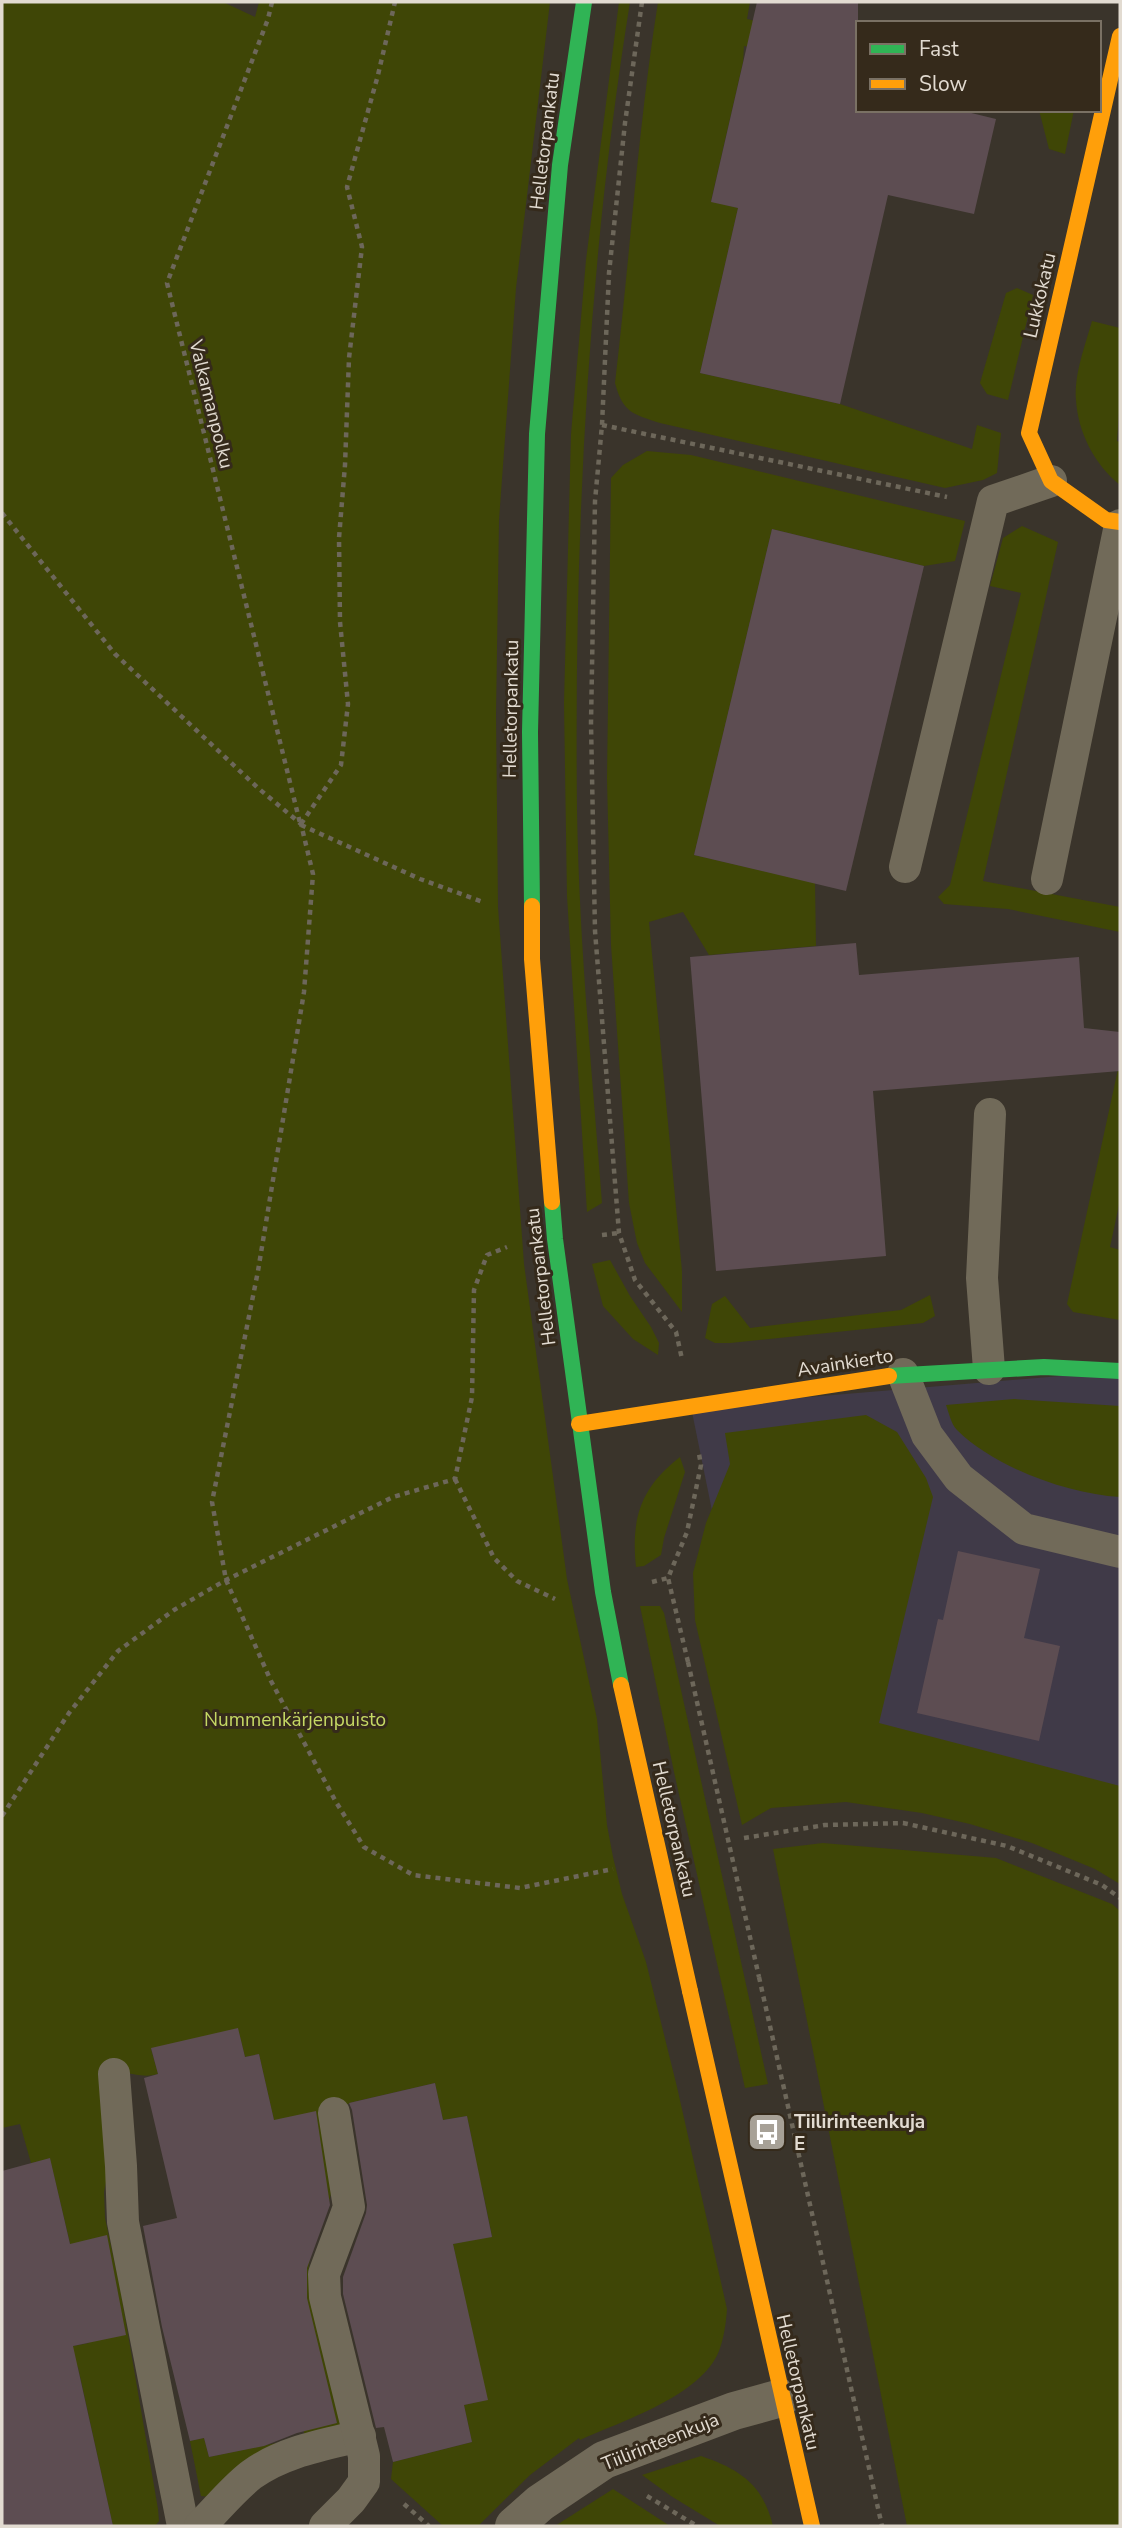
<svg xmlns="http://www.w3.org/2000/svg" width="1122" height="2528" font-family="'Nunito Sans',sans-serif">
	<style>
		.industrial { fill: #403a48 }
		.green { fill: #3f4606 }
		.building { fill: #5d4d52 }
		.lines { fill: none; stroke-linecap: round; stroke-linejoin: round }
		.path { stroke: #6d675a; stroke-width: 4.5; stroke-dasharray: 5 5; stroke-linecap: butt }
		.lane { stroke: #716a59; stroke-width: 32 }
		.street { stroke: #716a59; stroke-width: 38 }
		.fast { stroke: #30b455; stroke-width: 16 }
		.slow { stroke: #ff9f0a; stroke-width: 16 }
		.path-bridge { stroke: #6d675a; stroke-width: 4.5; stroke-dasharray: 5 5; stroke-linecap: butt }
		.slow-bridge { stroke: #ff9f0a; stroke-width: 16 }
		.labels { text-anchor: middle; stroke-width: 6; stroke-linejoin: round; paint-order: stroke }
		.street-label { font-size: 19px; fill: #e2dbd1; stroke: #352a1b }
		.park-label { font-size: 19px; fill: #c5d864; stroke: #352a1b }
		.poi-label { font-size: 19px; font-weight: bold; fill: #e2dbd1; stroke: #352a1b; text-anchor: start }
	</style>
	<rect width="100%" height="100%" fill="#3a342b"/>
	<path class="industrial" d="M 1120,1371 L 1120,1859 L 825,1752 L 721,1555 L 691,1407 Z"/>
	<g class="green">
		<path d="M 2,2 L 223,2 L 255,17 L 259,2 L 550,2 L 516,288 L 499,520 L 496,714 L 498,907 L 524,1264 L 567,1579 L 597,1719 L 607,1825 L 613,1857 L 622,1894 L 646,1962 L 677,2087 L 727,2309 C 726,2323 724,2338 719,2351 C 701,2396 622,2421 580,2440 L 579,2438 L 530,2475 L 478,2526 L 443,2526 L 391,2479 L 393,2462 L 472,2442 L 464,2405 L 487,2400 L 453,2244 L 492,2236 L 482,2187 L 456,2191 L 450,2159 L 475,2154 L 467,2116 L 443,2120 L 435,2083 L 353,2102 L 320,2114 L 331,2193 L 327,2211 L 311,2249 L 308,2273 L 342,2427 L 210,2497 L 201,2496 L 190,2441 L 204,2438 L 209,2457 L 305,2437 L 287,2351 L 276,2129 L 259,2054 L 245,2057 L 238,2029 L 151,2049 L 158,2074 C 140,2079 134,2071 114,2074 L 108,2173 L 104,2192 L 105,2218 L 120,2288 L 158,2509 L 159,2521 L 155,2526 L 113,2526 L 78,2367 L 54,2350 L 89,2343 L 70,2243 L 50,2159 L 31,2163 L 20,2124 L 2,2128 Z"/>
		<path d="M 619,2 L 630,2 C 587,269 574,540 577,810 C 579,941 592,1072 602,1203 L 587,1212 L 567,896 L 564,703 L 571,434 L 586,260 Z"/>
		<path d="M 658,2 L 750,2 L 747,19 L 858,45 L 858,69 L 744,46 L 743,62 L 711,201 L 738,208 L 700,373 L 840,404 L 972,449 L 977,425 L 1001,433 L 997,473 L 983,480 L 945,488 L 660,423 C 633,414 623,413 615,383 C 630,256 638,128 658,2 Z"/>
		<path d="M 1039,110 L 1074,110 L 1065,154 L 1049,149 Z"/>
		<path d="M 1017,288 L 1033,295 L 1008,400 L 987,394 L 980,383 L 1006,293 Z"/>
		<path d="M 1092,321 L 1120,328 L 1120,398 L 1117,441 L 1120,442 L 1120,485 C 1095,465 1078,433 1076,400 C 1074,374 1085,346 1092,321 Z"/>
		<path d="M 647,451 L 691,455 L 965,521 L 955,561 L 924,566 L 772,529 L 694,855 L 815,883 L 816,946 L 709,955 L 683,912 L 649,922 L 682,1271 L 682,1312 L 645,1263 L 637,1243 L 629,1203 L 611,945 L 607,779 L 611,478 L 623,465 Z"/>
		<path d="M 1022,526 L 1058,542 L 983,881 L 1120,907 L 1120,932 L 1008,909 L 944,904 L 938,897 L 950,885 L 1021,593 L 990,586 L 1003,538 Z"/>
		<path d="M 1120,1060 L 1120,1200 L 1110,1247 L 1120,1250 L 1120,1320 L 1073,1312 L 1067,1304 Z"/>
		<path d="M 610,1260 L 630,1296 L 651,1327 L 659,1343 L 658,1355 L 633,1339 L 603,1306 L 592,1264 Z"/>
		<path d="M 930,1295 L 935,1316 L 923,1323 L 730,1343 L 715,1343 L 705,1338 L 712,1304 L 725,1296 L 750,1328 L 901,1310 Z"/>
		<path d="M 1014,1399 L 1120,1406 L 1120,1497 C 1068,1494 994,1467 957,1430 C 951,1424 949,1413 946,1405 Z"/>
		<path d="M 866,1415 L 897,1432 L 926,1478 L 933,1497 L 879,1723 L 1120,1786 L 1120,1884 L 1095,1869 L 1032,1843 L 970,1824 L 922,1813 L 846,1802 L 771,1808 L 742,1825 L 695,1620 L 693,1573 L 706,1523 L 730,1464 L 725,1433 Z"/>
		<path d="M 680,1457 L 685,1472 L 664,1538 L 661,1555 L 644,1566 L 636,1567 C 631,1519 640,1488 680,1457 Z"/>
		<path d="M 640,1606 L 660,1606 L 664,1613 L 768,2084 L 745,2088 L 674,1772 Z"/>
		<path d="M 823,1843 L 996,1858 L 1112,1904 L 1120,1911 L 1120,2526 L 907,2526 L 773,1849 Z"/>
		<path d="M 701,2456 C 739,2469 763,2484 773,2526 L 720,2526 L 671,2496 L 642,2475 Z"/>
		<path d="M 613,2489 L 670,2526 L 555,2526 Z"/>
	</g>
	<g class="building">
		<path d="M 757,2 L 858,2 L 858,110 L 959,110 L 996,119 L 974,214 L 888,195 L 840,404 L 700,373 L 738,208 L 711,202 Z"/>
		<path d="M 772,529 L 924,566 L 846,891 L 694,855 Z"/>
		<path d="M 856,943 L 859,975 L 1079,957 L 1084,1028 L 1120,1032 L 1120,1071 L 873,1091 L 886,1256 L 716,1271 L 690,957 Z"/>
		<path d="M 958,1551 L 1040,1569 L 1024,1638 L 1060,1646 L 1039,1741 L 917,1713 L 938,1619 L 943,1620 Z"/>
		<path d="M 238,2028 L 245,2057 L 259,2054 L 274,2120 L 316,2111 L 330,2205 L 307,2268 L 307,2298 L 337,2423 L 297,2433 L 264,2446 L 209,2457 L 204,2438 L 190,2441 L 162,2327 L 143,2226 L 177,2218 L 144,2078 L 158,2074 L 151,2048 Z"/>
		<path d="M 435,2083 L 443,2120 L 467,2116 L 492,2237 L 453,2244 L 488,2400 L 464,2405 L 472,2442 L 393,2462 L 384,2427 L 376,2428 L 343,2294 L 343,2277 L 366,2213 L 367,2205 L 352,2110 L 349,2103 Z"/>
		<path d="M 50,2158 L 70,2244 L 107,2235 L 126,2335 L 73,2346 L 113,2526 L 2,2526 L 2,2171 Z"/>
	</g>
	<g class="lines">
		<g class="path">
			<path d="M 272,2 L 268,19 L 167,283 L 300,823"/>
			<path d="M 642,2 L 625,123 L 609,273 L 602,425 L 595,501 L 591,723 L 595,931 L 619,1233 L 635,1280 L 676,1332 L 682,1359"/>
			<path d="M 602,425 L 947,497"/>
			<path d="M 2,513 L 115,654 L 258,788 L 301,824 L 313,874 L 304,992 L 258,1271 L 212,1502 L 226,1580 L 271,1681 L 336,1802 L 364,1847 L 413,1875 L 520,1888 L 613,1869"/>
			<path d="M 301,824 L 341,765 L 348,704 L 340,622 L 339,538 L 345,465 L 349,358 L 362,247 L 347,187 L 378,75 L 395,2"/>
			<path d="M 301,825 L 420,879 L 483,902"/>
			<path d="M 602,1235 L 619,1233"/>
			<path d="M 455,1479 L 494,1558 L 517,1581 L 555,1599"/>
			<path d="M 652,1582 L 668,1578"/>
			<path d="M 688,1662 L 668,1578 L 687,1532 L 701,1465 L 699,1454"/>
			<path d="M 2,1816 L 69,1713 L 118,1651 L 174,1610 L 226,1580 L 393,1497 L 455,1479 L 472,1397 L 474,1290 L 487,1255 L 507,1247"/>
			<path d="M 744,1838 L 825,1825 L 903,1823 L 1007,1846 L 1102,1885 L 1120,1898"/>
			<path d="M 759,1977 L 882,2526"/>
			<path d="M 647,2496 L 697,2526"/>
			<path d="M 404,2504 L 429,2526"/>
		</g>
		<g class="lane">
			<path d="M 905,867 L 993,501 L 1051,481"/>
			<path d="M 1047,879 L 1120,525"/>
			<path d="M 989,1369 L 982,1278 L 990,1114"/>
			<path d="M 903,1374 L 927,1435 L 959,1478 L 1024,1529 L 1120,1552"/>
			<path d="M 114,2074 L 121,2166 L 123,2222 L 183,2526"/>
			<path d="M 200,2526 C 216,2510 232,2490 251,2475 C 282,2452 323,2445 360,2436"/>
			<path d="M 325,2526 L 351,2500 L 364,2482 L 364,2456 L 325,2297 L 324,2274 L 349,2207 L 334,2113"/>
		</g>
		<path class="street" d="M 514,2526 L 540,2503 L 604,2460 L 734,2411 L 781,2398"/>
		<g class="fast">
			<path d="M 532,906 L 530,732 L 537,434 L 560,165 L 584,2"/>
			<path d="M 552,1202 L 555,1239 L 603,1592 L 621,1685"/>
			<path d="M 889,1376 L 1044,1367 L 1120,1371"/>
		</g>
		<g class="slow">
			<path d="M 1120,36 L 1029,433 L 1051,481 L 1106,520 L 1120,522"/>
			<path d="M 532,906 L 532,959 L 552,1202"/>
			<path d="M 579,1424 L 889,1376"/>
			<path d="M 690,1991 L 812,2526"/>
		</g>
		<path class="path-bridge" d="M 688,1662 L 759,1977"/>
		<path class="slow-bridge" d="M 621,1685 L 690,1991"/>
	</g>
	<defs>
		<g id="bus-square" transform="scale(2.0125)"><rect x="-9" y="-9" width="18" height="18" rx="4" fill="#a7a197" stroke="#352a1b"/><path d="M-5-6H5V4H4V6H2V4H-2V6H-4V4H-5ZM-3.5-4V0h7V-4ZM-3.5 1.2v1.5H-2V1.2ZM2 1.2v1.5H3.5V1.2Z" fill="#fff"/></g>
	</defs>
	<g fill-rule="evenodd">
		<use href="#bus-square" x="767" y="2132"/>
	</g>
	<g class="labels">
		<g class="street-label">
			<text transform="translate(544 141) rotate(-83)" y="7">Helletorpankatu</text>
			<text transform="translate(1039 295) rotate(-77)" y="7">Lukkokatu</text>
			<text transform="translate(212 404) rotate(76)" y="7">Valkamanpolku</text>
			<text transform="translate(510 709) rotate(-89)" y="7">Helletorpankatu</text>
			<text transform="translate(540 1277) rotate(-97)" y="7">Helletorpankatu</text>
			<text transform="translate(845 1362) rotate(-9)" y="7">Avainkierto</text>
			<text transform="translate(675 1829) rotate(77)" y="7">Helletorpankatu</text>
			<text transform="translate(799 2382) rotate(77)" y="7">Helletorpankatu</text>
			<text transform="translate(660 2441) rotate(-22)" y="7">Tiilirinteenkuja</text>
		</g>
		<g class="park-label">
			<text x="295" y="1726">Nummenkärjenpuisto</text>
		</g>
		<g class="poi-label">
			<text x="794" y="2128">Tiilirinteenkuja<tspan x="794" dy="22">E</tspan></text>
		</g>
	</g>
	<rect width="1122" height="2528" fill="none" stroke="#e2dbd1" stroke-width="7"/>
	<rect x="856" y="21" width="245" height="91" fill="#352a1b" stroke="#7a7164" stroke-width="2"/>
	<rect x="870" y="44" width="35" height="10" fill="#30b455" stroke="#7a7164" stroke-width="2"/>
	<text x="919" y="56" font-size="21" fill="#e2dbd1">Fast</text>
	<rect x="870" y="79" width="35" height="10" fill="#ff9f0a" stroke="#7a7164" stroke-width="2"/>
	<text x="919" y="91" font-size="21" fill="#e2dbd1">Slow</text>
</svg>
